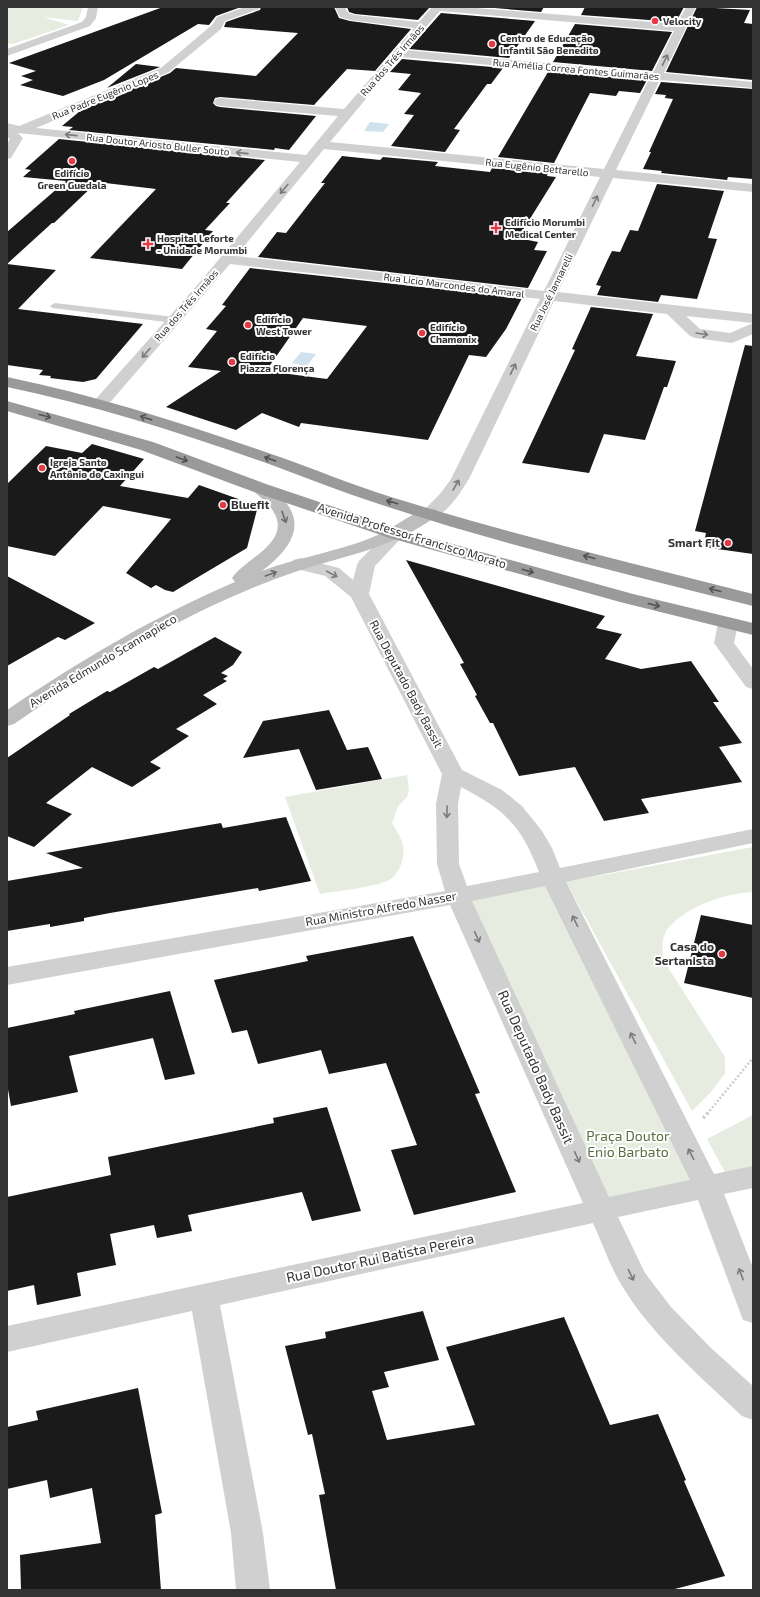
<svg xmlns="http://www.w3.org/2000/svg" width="760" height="1597" font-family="'Exo 2',sans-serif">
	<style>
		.green { fill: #e6ecdf }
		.water { fill: #cfe2ee }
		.building { fill: #1a1a1a; fill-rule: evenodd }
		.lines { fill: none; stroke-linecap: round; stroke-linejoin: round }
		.path-far1 { stroke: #cdcdcd; stroke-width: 2.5; stroke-dasharray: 2 2; stroke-linecap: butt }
		.path { stroke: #cdcdcd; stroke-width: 3.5; stroke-dasharray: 2.5 2.5; stroke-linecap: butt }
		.lane { fill: #d0d0d0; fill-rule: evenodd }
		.street { fill: #d0d0d0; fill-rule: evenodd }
		.secondary { fill: #bdbdbd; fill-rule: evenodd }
		.highway { fill: #9a9a9a; fill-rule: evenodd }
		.oneway { stroke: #7a7a7a }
		.oneway2 { stroke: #525252 }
		.oneway3 { stroke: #6a6a6a }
		.poi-dot { fill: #e63946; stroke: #fff; stroke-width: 1.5 }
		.labels { text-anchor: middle; stroke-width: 4; stroke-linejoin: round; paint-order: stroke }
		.far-poi-label { font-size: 10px; font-weight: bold; fill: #333; stroke: #fff; text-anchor: start }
		.far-street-label { font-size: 10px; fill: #333; stroke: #fff }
		.poi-label { font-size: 12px; font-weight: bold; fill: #333; stroke: #fff; text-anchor: end }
		.street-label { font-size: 12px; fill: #333; stroke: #fff }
		.near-street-label { font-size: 14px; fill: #333; stroke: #fff }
		.near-park-label { font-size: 14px; fill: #56703f; stroke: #fff }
	</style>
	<rect width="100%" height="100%" fill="#fff"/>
	<g class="green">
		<path d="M 7,7 L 83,7 L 78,21 L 43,17 L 69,25 L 13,44 L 7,43 Z"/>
		<path d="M 407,775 L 409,790 L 407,797 L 398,806 L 392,823 C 395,829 401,837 403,845 C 405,857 401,870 392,878 C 381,887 336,891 320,894 L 285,797 Z"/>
		<path d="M 753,847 L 753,892 C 725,894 696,903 674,922 C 672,925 668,927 666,931 C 661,941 662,950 664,961 L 725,1057 L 725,1073 L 711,1092 L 692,1111 L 566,882 Z"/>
		<path d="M 552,876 L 707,1187 L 601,1211 L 458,896 Z"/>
		<path d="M 753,1115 L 753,1167 L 726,1174 L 707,1139 Z"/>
	</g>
	<g class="water">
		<path d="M 370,122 L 389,124 L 383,132 L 364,131 Z"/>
		<path d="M 301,352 L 316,354 L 307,366 L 292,363 Z"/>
	</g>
	<g class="building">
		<path d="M 163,7 L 241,7 L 216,16 L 209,25 L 198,24 L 104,80 L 63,96 L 20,85 L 33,80 L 21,76 L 36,71 L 9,63 Z"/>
		<path d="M 261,7 L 334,7 L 339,18 L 350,21 L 411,29 L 375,71 L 347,69 L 314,105 L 220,97 L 215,98 L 213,103 L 216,106 L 220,107 L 316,116 L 289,150 L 275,148 L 274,150 L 69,130 L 73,127 L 62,126 L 80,111 L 170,73 L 176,68 L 256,76 L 298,33 L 224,27 L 226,22 L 260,10 Z"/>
		<path d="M 347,7 L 430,7 L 418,20 L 355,14 L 349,12 Z"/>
		<path d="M 482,7 L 544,7 L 541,12 Z"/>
		<path d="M 585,7 L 684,7 L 676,22 L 581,15 Z"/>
		<path d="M 697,7 L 750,10 L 744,23 L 753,24 L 753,80 L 666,72 Z"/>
		<path d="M 441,13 L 535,21 L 509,58 L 409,49 Z"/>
		<path d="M 575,24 L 672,32 L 652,71 L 553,62 Z"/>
		<path d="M 402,59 L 503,68 L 491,84 L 487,84 L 454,129 L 460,130 L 445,152 L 391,146 L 414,115 L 404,114 L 421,93 L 398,90 L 411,74 L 390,72 Z"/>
		<path d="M 136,64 L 160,67 L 107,88 Z"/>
		<path d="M 548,72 L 647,80 L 640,93 L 619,91 L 616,96 L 590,93 L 554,163 L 498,157 Z"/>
		<path d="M 661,82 L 753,89 L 753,179 L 728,177 L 727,180 L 661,173 L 662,171 L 643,169 L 651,152 L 649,152 L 673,99 L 665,98 L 666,95 L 655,94 Z"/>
		<path d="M 59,139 L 265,160 L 226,203 L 230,203 L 205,230 L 213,231 L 182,269 L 90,258 L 156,189 L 97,182 L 54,223 L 52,223 L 7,264 L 7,232 L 66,181 L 23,177 L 31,170 L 25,169 Z"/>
		<path d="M 342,156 L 380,160 L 383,157 L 438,162 L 435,166 L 490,172 L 492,168 L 548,173 L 547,176 L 556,177 L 518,238 L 538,242 L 534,250 L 547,251 L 528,288 L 258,257 L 277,232 L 286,233 L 325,183 L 321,183 Z"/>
		<path d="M 657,184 L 724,191 L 708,238 L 717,239 L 697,299 L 661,295 L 658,302 L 597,295 L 601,286 L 596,285 L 608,259 L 612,251 L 620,252 L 630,230 L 638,231 Z"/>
		<path d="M 7,264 L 56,270 L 18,309 L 143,324 L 96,379 L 83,382 L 50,378 L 51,376 L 39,375 L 43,370 L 7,365 Z"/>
		<path d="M 250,268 L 522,298 L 506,329 L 486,357 L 469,355 L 428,440 L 301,423 L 299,427 L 262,413 L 236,430 L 166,407 L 221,371 L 188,367 L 217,331 L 206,329 L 226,306 L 222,305 ZM 303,318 L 367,326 L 327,379 L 266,371 Z"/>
		<path d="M 591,307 L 653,314 L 636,356 L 676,361 L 667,387 L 664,387 L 645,440 L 604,434 L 589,473 L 522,463 L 575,350 L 572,349 Z"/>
		<path d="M 745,345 L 753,346 L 753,554 L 703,547 L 706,533 L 695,531 Z"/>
		<path d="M 92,444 L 144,459 L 120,486 L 188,498 L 199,485 L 258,506 L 247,548 L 173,592 L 165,590 L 156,585 L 151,588 L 126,573 L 171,519 L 103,506 L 55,556 L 7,546 L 7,484 L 46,446 L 82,453 Z"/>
		<path d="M 406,560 L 605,616 L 596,628 L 622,634 L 605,659 L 641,669 L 691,661 L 719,702 L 713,702 L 742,743 L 719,747 L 742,782 L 641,799 L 649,813 L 604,821 L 575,767 L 519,776 L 493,723 L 490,723 L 475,696 L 477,695 L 460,664 L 464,663 Z"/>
		<path d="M 7,576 L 95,623 L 65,640 L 58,637 L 7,666 Z"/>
		<path d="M 215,637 L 242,652 L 233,665 L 221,673 L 228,676 L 223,679 L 227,681 L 203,695 L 217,704 L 176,729 L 189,736 L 150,762 L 161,768 L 132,787 L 92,767 L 46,803 L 72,814 L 34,847 L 7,836 L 7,758 L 70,715 L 69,714 L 107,691 L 110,692 L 154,667 L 158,669 Z"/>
		<path d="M 329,710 L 347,750 L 368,747 L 382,779 L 316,790 L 299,749 L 243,758 L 263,721 Z"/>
		<path d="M 286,817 L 311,881 L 259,891 L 258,888 L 110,913 L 84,918 L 84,921 L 50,927 L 50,924 L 7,931 L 7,881 L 83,868 L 46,853 L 221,823 L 223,828 Z"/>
		<path d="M 701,915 L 753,925 L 753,998 L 684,983 Z"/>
		<path d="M 413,936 L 480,1093 L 475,1094 L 516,1192 L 414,1215 L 391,1150 L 417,1145 L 386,1063 L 329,1074 L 321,1050 L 258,1064 L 247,1030 L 232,1033 L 214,980 L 308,961 L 306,956 Z"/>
		<path d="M 170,991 L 195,1074 L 165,1080 L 153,1038 L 69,1056 L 78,1092 L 11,1106 L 7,1084 L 7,1028 L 75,1014 L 74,1011 Z"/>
		<path d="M 327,1107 L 361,1211 L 312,1221 L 302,1192 L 188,1215 L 192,1231 L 157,1238 L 154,1225 L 110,1234 L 116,1265 L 77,1273 L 81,1296 L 37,1305 L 34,1285 L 7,1291 L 7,1197 L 111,1175 L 108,1157 L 274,1123 L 273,1118 Z"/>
		<path d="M 423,1311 L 439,1360 L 384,1372 L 389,1387 L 372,1391 L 387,1440 L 475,1425 L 446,1347 L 564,1317 L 610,1425 L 658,1414 L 686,1480 L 684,1481 L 725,1576 L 671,1590 L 336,1590 L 319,1495 L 325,1494 L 312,1434 L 308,1435 L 285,1346 L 326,1338 L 325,1332 Z"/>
		<path d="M 138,1388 L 162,1513 L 155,1515 L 161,1590 L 21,1590 L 20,1555 L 101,1543 L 92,1488 L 50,1498 L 47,1480 L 7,1489 L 7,1427 L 38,1420 L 36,1411 Z"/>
	</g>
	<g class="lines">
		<path class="path-far1" d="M 707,1114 L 753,1058"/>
		<path class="path" d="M 703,1118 L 708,1113"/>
		<path class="lane" d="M 55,303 L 174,317 L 179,320 L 174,323 L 52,308 L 50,306 Z"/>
		<g class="street">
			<path d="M 88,7 L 98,7 L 96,18 L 90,26 L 7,56 L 7,49 L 82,22 L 86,17 Z"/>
			<path d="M 245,7 L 260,7 L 259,9 L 225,21 L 221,29 L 169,72 L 36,128 L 306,155 L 338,116 L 220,106 L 216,105 L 214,102 L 216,99 L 220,98 L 344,109 L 414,28 L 350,20 L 340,17 L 335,7 L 345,7 L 348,13 L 355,15 L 419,22 L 432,7 L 463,7 L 677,24 L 686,7 L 696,7 L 664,73 L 753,82 L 753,88 L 660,80 L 616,170 L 753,184 L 753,192 L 613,178 L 558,292 L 753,314 L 753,334 L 732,343 L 695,338 L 690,336 L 667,314 L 554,301 L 469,479 C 459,494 444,522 424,517 L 421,513 L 440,494 L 451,479 L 540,299 L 230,264 L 106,407 L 100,409 L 94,407 L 92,404 L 94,401 L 200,282 L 300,162 L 18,133 L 23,138 L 11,158 L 7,159 L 7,144 L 10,139 L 7,137 L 8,131 L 7,123 L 19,126 L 161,68 L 212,25 L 217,17 ZM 440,11 L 674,31 L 653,73 L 406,50 ZM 401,57 L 649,79 L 604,169 L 330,142 ZM 324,149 L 600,177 L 544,291 L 236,256 ZM 686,316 L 753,323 L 730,333 L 700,329 Z"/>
			<path d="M 396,529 L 402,530 L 405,534 L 375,566 L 369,594 L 462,770 L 502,790 L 522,806 L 542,831 L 552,848 L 560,868 L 753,829 L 753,843 L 566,882 L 714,1174 L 753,1166 L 753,1188 L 724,1194 L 753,1268 L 753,1323 L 743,1320 L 698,1200 L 618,1217 L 645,1273 L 671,1307 L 711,1348 L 753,1386 L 753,1420 L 742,1416 C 703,1379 652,1335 624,1289 C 611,1269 603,1245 593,1223 L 220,1305 L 263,1533 L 270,1590 L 236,1590 L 231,1533 L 192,1311 L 7,1352 L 7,1326 L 583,1203 L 450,905 L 7,985 L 7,967 L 445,891 L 437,864 L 436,804 L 442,774 L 351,597 L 325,576 L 293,568 L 291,564 L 293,560 L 300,558 L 339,568 L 353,580 L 357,565 L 359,561 L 390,530 ZM 461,787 C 505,810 521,825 539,872 L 467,886 L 459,864 L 458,804 ZM 545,886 L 690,1180 L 609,1197 L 472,901 Z"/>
			<path d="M 728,617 L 735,619 L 738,623 L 734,643 L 753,669 L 753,689 L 746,687 L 714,643 L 718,623 L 721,619 Z"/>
		</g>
		<path class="secondary" d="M 260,483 C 269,485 276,492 283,499 C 309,527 286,553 262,571 C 301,556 344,551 382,533 C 397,526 421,505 436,509 L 439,513 C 434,519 426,523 420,527 C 382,550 340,557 298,571 C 198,604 100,664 14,724 L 7,726 L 7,710 C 79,661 155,616 235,582 L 232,578 C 245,558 296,541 271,508 C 266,500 257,496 251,488 L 254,484 Z"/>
		<g class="highway">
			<path d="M 7,377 C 99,396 188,425 277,456 C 315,469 352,485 391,497 C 510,534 632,563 753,594 L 753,606 C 627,574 499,544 376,503 C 342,492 310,479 277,467 C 188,435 99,406 7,387 Z"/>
			<path d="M 7,401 L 153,442 L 266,484 L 402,530 L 633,594 L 753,623 L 753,635 L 620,602 L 390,538 L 254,492 L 141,450 L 7,411 Z"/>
		</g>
	</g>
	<defs><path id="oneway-shaft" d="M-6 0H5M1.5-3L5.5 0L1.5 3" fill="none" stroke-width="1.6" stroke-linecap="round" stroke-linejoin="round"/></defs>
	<g class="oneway">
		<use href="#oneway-shaft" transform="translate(665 60) rotate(-64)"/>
		<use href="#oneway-shaft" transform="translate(71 135) rotate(-174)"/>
		<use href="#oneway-shaft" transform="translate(242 153) rotate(-174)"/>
		<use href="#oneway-shaft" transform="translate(284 189) rotate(130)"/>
		<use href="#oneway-shaft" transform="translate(595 201) rotate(-64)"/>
		<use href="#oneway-shaft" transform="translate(702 334) rotate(9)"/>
		<use href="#oneway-shaft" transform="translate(146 353) rotate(131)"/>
		<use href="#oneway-shaft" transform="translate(513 369) rotate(-64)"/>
		<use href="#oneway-shaft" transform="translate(456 485) rotate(-60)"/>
		<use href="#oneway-shaft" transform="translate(332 574) rotate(28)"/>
		<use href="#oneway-shaft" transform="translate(447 812) rotate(91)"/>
		<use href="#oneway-shaft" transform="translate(575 921) rotate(-116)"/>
		<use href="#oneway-shaft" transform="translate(477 937) rotate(66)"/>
		<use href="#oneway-shaft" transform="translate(633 1038) rotate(-116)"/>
		<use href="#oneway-shaft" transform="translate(691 1154) rotate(-117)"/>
		<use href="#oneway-shaft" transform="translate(577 1157) rotate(66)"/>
		<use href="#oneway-shaft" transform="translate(741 1274) rotate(-111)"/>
		<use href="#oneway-shaft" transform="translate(631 1275) rotate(64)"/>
	</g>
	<g class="oneway2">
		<use href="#oneway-shaft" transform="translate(45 416) rotate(15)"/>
		<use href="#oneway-shaft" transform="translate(146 418) rotate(-162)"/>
		<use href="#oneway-shaft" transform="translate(182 459) rotate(20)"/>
		<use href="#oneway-shaft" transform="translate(270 459) rotate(-161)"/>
		<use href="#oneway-shaft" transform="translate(392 502) rotate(-164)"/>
		<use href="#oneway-shaft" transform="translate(589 557) rotate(-165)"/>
		<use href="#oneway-shaft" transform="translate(528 571) rotate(16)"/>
		<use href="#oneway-shaft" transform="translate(715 590) rotate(-165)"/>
		<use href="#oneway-shaft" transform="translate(654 605) rotate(14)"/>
	</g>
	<g class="oneway3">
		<use href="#oneway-shaft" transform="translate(284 517) rotate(70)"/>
		<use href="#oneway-shaft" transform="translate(271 574) rotate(-20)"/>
	</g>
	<g class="poi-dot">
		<circle cx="655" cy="21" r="4"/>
		<circle cx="492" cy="44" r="4"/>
		<circle cx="72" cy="161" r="4"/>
		<path d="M494 222h4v4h4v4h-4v4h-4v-4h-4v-4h4z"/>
		<path d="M146 238h4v4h4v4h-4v4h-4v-4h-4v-4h4z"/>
		<circle cx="248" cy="325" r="4"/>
		<circle cx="422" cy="333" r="4"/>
		<circle cx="232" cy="362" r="4"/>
		<circle cx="42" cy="468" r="4"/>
		<circle cx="223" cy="505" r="4"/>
		<circle cx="728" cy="543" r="4"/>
		<circle cx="722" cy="954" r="4"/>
	</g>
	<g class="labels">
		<g class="far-poi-label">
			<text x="663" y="25">Velocity</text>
			<text x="500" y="42">Centro de Educação<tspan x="500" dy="12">Infantil São Benedito</tspan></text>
			<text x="72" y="177" text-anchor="middle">Edifício<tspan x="72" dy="12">Green Guedala</tspan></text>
			<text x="505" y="226">Edifício Morumbi<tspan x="505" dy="12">Medical Center</tspan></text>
			<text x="157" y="242">Hospital Leforte<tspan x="157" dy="12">- Unidade Morumbi</tspan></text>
			<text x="256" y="323">Edifício<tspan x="256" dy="12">West Tower</tspan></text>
			<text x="430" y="331">Edifício<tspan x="430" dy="12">Chamonix</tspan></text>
			<text x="240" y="360">Edifício<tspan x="240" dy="12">Piazza Florença</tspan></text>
			<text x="50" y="466">Igreja Santo<tspan x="50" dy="12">Antônio do Caxingui</tspan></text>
		</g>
		<g class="far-street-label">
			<text transform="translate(392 60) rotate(-49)" y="4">Rua dos Três Irmãos</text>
			<text transform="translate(576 69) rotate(5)" y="4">Rua Amélia Correa Fontes Guimarães</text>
			<text transform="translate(105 95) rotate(-22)" y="4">Rua Padre Eugênio Lopes</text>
			<text transform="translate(158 144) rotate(6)" y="4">Rua Doutor Ariosto Buller Souto</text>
			<text transform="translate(537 167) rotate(6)" y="4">Rua Eugênio Bettarello</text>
			<text transform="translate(454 285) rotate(7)" y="4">Rua Licio Marcondes do Amaral</text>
			<text transform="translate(551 292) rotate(-64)" y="4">Rua José Jannarelli</text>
			<text transform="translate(186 305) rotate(-49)" y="4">Rua dos Três Irmãos</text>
		</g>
		<g class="poi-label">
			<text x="231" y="509" text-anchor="start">Bluefit</text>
			<text x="720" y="547">Smart Fit</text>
			<text x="714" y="951">Casa do<tspan x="714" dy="14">Sertanista</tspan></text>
		</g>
		<g class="street-label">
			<text transform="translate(412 536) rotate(17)" y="4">Avenida Professor Francisco Morato</text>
			<text transform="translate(103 661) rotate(-31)" y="4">Avenida Edmundo Scannapieco</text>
			<text transform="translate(406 684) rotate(62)" y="4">Rua Deputado Bady Bassit</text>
			<text transform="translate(381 909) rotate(-10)" y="4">Rua Ministro Alfredo Nasser</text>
		</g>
		<g class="near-street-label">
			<text transform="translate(536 1067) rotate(66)" y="5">Rua Deputado Bady Bassit</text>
			<text transform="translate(380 1258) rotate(-12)" y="5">Rua Doutor Rui Batista Pereira</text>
		</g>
		<g class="near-park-label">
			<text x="628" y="1141">Praça Doutor<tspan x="628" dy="16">Enio Barbato</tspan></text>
		</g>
	</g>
	<rect width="760" height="1597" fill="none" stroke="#333333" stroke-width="16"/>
</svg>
